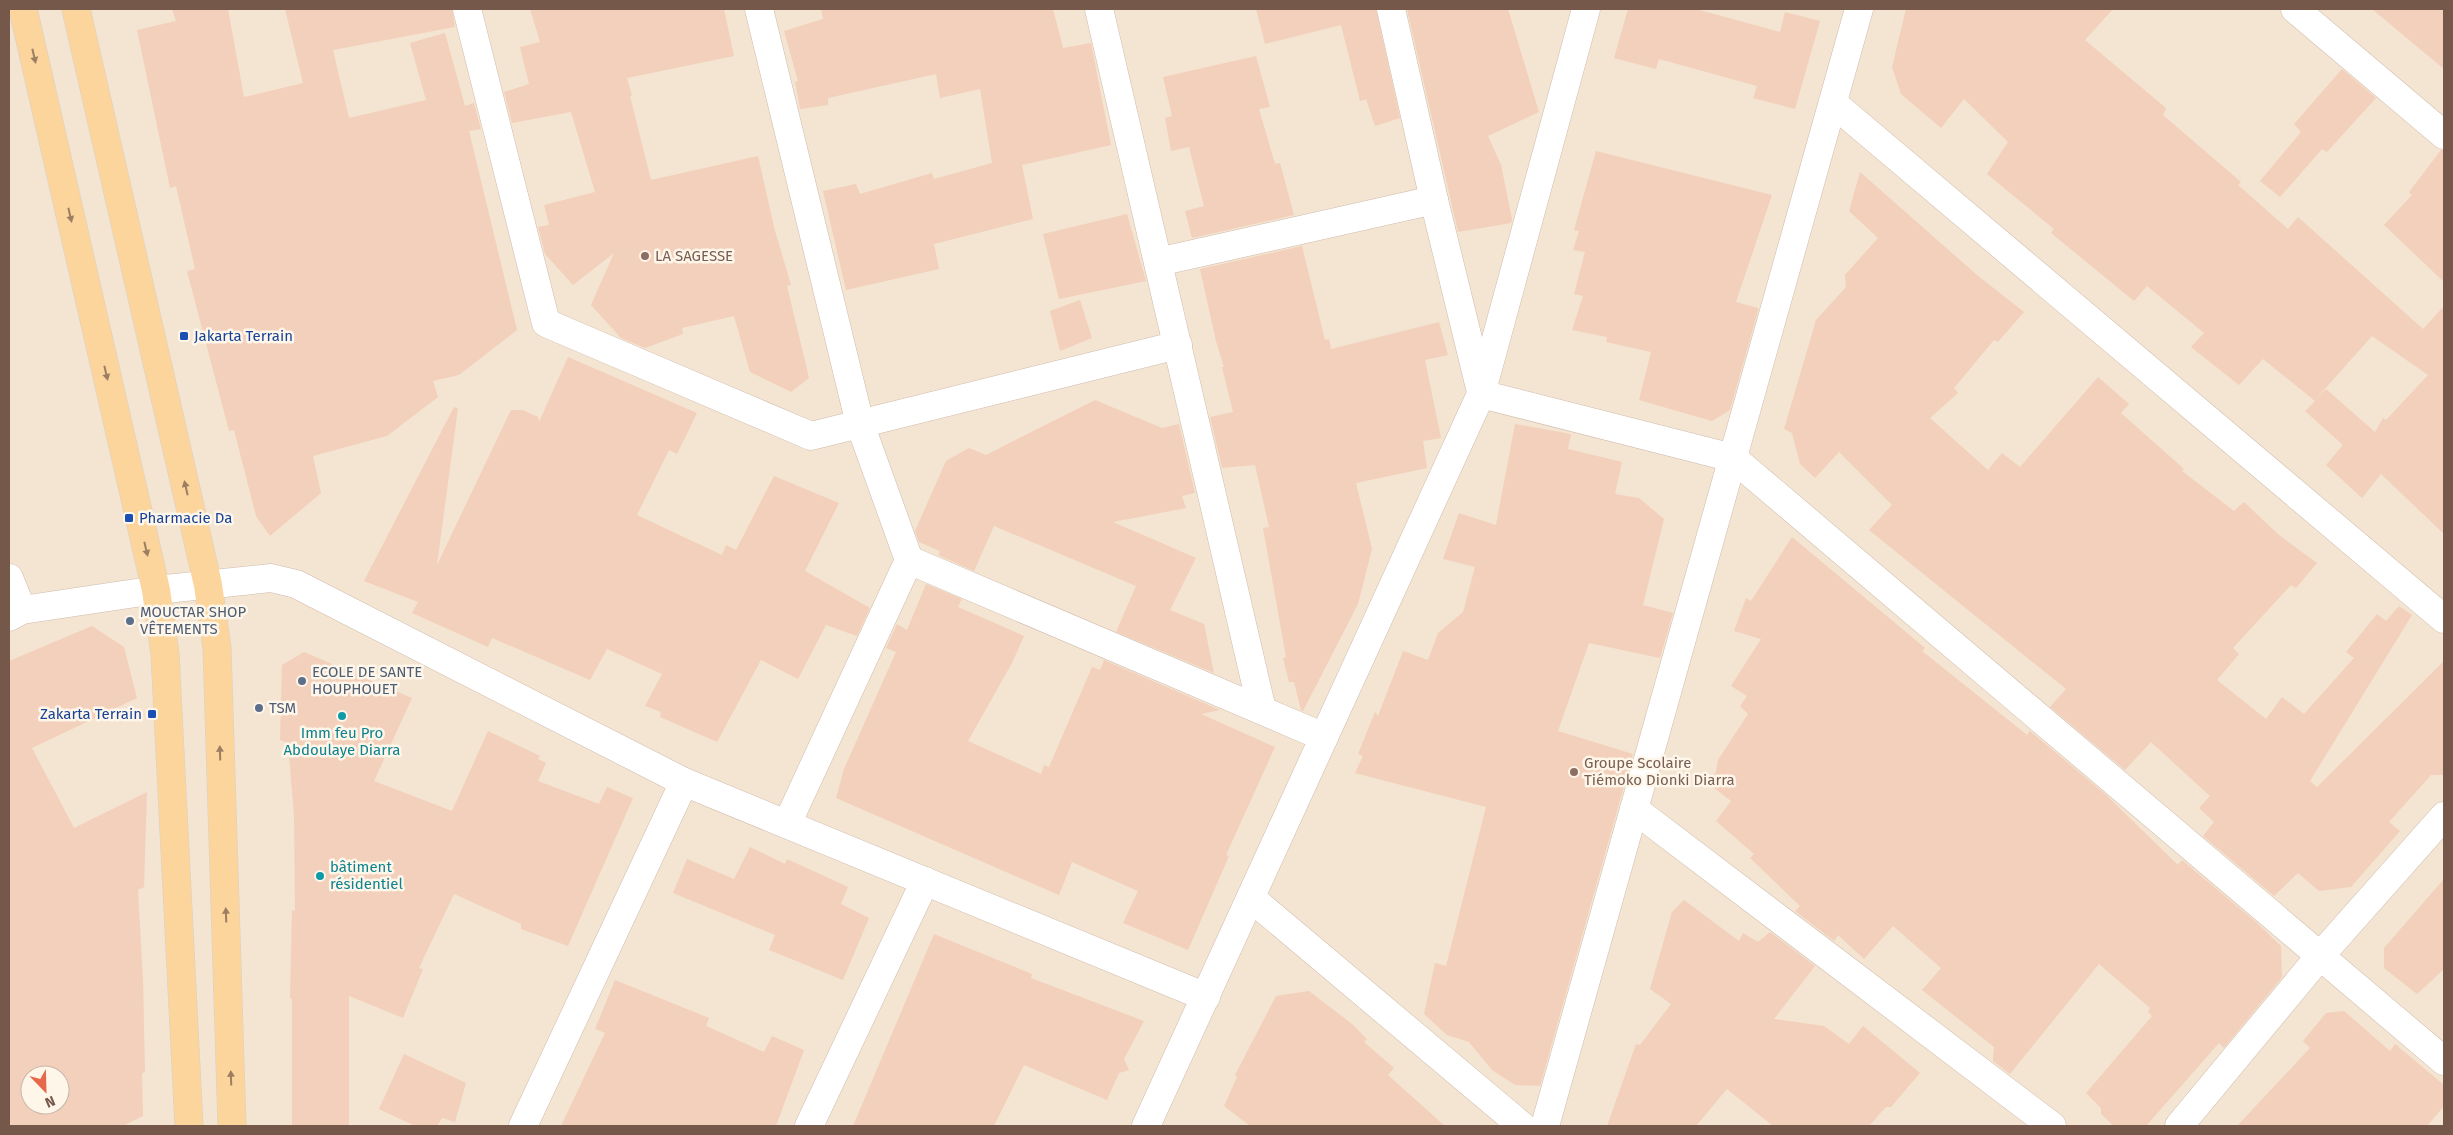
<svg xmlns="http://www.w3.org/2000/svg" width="2453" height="1135" font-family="'Fira Sans',sans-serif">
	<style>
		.residential { fill: #f4e4d2; fill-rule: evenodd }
		.building { fill: #f2d0bb; fill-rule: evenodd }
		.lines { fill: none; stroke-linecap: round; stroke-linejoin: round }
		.minor-casing { stroke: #d0bcad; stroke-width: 29 }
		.major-casing { stroke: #d8d0cc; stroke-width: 29 }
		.minor { stroke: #fff; stroke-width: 28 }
		.major { stroke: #fbd59c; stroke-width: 28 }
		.oneway { fill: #9d7e62 }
		.education-dot { fill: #8d6e63; stroke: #fff6ea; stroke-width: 2 }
		.transit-dot { fill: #1a4fb4; stroke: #fff6ea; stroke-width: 2 }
		.service-dot { fill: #5c6f8a; stroke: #fff6ea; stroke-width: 2 }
		.culture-dot { fill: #0f9aa8; stroke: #fff6ea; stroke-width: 2 }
		.labels { text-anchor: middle; stroke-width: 5; stroke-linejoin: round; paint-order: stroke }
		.education-label { font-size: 15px; fill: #785e54; stroke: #fff6ea; text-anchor: start }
		.transit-label { font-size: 15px; fill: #164399; stroke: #fff6ea; text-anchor: start }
		.service-label { font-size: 15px; fill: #4e5e75; stroke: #fff6ea; text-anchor: start }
		.culture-label { font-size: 15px; fill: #0d838f; stroke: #fff6ea }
	</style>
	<rect width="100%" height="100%" fill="#fcf2e4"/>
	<path class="residential" d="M 9,9 L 2444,9 L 2444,1126 L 9,1126 ZM 30,1075 L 60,1075 L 60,1105 L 30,1105 Z"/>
	<g class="building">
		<path d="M 172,9 L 228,9 L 244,97 L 303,83 L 285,9 L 452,9 L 455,27 L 333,50 L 349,118 L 426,100 L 410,43 L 445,33 L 465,106 L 474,103 L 481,129 L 469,131 L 517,330 L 459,375 L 433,381 L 438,397 L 387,436 L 313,456 L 321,493 L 270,536 L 256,516 L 234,430 L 229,431 L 187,271 L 195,269 L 176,186 L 170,188 L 137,30 L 176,21 Z"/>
		<path d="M 530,9 L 724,9 L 734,56 L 627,78 L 632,96 L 630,96 L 651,180 L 758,156 L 775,231 L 791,285 L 787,286 L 809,378 L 791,392 L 750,372 L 734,316 L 682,328 L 683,334 L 645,348 L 621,338 L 591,305 L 614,253 L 573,285 L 545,254 L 538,227 L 549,225 L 544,205 L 595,192 L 571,112 L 512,123 L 504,92 L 529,84 L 520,47 L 540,42 Z"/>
		<path d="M 821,9 L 1053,9 L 1063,48 L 1091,43 L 1111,145 L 1022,165 L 1033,219 L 934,244 L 939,269 L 846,290 L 823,191 L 856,184 L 860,194 L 932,173 L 934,179 L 992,163 L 980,89 L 940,98 L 936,74 L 828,98 L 828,105 L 800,109 L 795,82 L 798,81 L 784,31 L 823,19 Z"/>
		<path d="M 1256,9 L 1376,9 L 1400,118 L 1375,126 L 1366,99 L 1360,101 L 1341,25 L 1265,44 Z"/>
		<path d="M 1407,9 L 1508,9 L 1539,112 L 1488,136 L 1501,165 L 1512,219 L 1511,223 L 1458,232 Z"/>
		<path d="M 1628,9 L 1696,9 L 1780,32 L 1785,12 L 1820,21 L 1795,109 L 1753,98 L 1757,86 L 1659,59 L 1656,69 L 1614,58 Z"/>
		<path d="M 1906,9 L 2113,9 L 2085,40 L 2166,108 L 2163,115 L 2241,182 L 2238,185 L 2288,229 L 2298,217 L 2423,329 L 2444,306 L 2444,534 L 2381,474 L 2362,498 L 2326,465 L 2343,445 L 2305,411 L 2315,401 L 2263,359 L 2239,385 L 2191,347 L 2204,333 L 2147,286 L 2134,301 L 2051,233 L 2054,229 L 1987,174 L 2008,142 L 1964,99 L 1941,128 L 1901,94 L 1892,67 ZM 2372,336 L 2428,375 L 2386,420 L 2383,418 L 2375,432 L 2326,389 L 2315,400 Z"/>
		<path d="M 2372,9 L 2444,9 L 2444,69 Z"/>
		<path d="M 1256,56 L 1270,107 L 1259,109 L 1275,164 L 1280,163 L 1294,215 L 1192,238 L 1185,211 L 1204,206 L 1189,147 L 1171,151 L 1165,118 L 1172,116 L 1163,77 Z"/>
		<path d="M 2342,69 L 2376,98 L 2327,152 L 2322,149 L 2280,197 L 2260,181 L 2301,132 L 2294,124 Z"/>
		<path d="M 2441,150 L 2444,150 L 2444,282 L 2384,225 L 2412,195 L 2409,192 Z"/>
		<path d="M 1596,151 L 1772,195 L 1736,302 L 1758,308 L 1758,311 L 1730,410 L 1712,421 L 1639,400 L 1651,352 L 1606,342 L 1607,337 L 1572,330 L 1583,296 L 1574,294 L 1585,252 L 1573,250 L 1579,231 L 1574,230 Z"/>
		<path d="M 1860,172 L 1977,275 L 2024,312 L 1998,342 L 1994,340 L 1954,388 L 1958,393 L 1930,418 L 1988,470 L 2002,453 L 2020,467 L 2098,377 L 2129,404 L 2121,413 L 2184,469 L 2182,471 L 2234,511 L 2244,502 L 2279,535 L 2317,563 L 2296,588 L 2291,585 L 2233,648 L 2239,654 L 2217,680 L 2266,719 L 2282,697 L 2304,714 L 2354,658 L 2346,652 L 2377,614 L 2386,621 L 2399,606 L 2412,615 L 2310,781 L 2317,787 L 2444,661 L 2444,775 L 2431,775 L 2389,822 L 2400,831 L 2351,887 L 2319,891 L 2298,873 L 2274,896 L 2203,836 L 2214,822 L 2199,808 L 2210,796 L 2151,742 L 2125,770 L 2050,707 L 2066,689 L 1869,530 L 1892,505 L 1839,452 L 1815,478 L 1800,464 L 1792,433 L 1784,429 L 1816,320 L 1846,287 L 1845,275 L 1878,238 L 1849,211 Z"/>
		<path d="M 1127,214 L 1146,281 L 1059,299 L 1043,234 Z"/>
		<path d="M 1302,246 L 1325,340 L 1329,339 L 1331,349 L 1439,322 L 1448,355 L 1425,360 L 1441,438 L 1423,441 L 1427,468 L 1356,483 L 1372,549 L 1358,604 L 1303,711 L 1301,710 L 1294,682 L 1289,682 L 1283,658 L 1286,657 L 1263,528 L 1269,527 L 1255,465 L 1222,468 L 1210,417 L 1233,412 L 1222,367 L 1224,367 L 1216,341 L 1200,269 Z"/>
		<path d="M 1080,300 L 1092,338 L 1060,351 L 1050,311 Z"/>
		<path d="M 568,357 L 697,413 L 677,454 L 669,450 L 637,515 L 722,555 L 726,545 L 736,550 L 774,476 L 839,503 L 805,571 L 870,608 L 857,636 L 826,625 L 798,679 L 761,660 L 717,742 L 660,717 L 661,712 L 645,706 L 662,674 L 607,649 L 590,680 L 492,638 L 488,647 L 412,613 L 418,602 L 364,581 L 454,407 L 458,408 L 437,565 L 511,410 L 523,410 L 538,417 L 539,422 Z"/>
		<path d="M 1095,400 L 1162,428 L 1179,424 L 1195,493 L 1182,496 L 1186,508 L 1113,522 L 1196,558 L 1170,610 L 1204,624 L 1214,673 L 1116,632 L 1136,586 L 994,526 L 974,571 L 938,555 L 940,551 L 919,542 L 915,531 L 946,461 L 969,448 L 986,455 Z"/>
		<path d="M 1515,424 L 1571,434 L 1568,449 L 1622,462 L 1615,494 L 1639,498 L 1664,519 L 1643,605 L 1673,613 L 1660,658 L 1589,643 L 1558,731 L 1633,754 L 1540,1086 L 1515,1085 L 1492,1070 L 1469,1042 L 1447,1035 L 1424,1014 L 1435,963 L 1446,966 L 1486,807 L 1355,773 L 1363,756 L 1358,754 L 1375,712 L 1378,716 L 1403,651 L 1428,660 L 1438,633 L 1463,612 L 1475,567 L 1443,559 L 1459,513 L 1496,525 Z"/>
		<path d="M 1792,537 L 1925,648 L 1922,651 L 2027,735 L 2030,731 L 2105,794 L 2178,865 L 2182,860 L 2257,923 L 2281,946 L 2282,977 L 2224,1048 L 2219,1043 L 2146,1126 L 2114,1126 L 2101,1114 L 2101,1108 L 2086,1093 L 2152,1016 L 2148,1012 L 2150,1008 L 2099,964 L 2010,1074 L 1993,1061 L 1994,1047 L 1922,990 L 1941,968 L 1893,926 L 1864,959 L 1838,935 L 1834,941 L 1795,911 L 1800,906 L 1750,858 L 1754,854 L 1716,821 L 1731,801 L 1709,784 L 1716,772 L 1718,760 L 1748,714 L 1740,706 L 1747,696 L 1731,686 L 1761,639 L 1734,631 L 1746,598 L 1751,601 Z"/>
		<path d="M 926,584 L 962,599 L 958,607 L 1024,636 L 1012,663 L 968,741 L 1041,774 L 1044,765 L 1049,767 L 1092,667 L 1100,670 L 1104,660 L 1220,710 L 1201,714 L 1275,747 L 1226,855 L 1229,856 L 1188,950 L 1123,923 L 1138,891 L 1072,862 L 1059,895 L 836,798 L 844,769 L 896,652 L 886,648 L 897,624 L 907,630 Z"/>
		<path d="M 92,626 L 124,647 L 137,698 L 32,748 L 74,828 L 147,792 L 144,887 L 138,890 L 143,981 L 145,1072 L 142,1073 L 143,1116 L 123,1126 L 9,1126 L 9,661 ZM 30,1075 L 60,1075 L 60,1105 L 30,1105 Z"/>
		<path d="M 304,652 L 412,698 L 374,781 L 452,811 L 488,731 L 540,756 L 538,759 L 546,763 L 538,781 L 599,804 L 607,787 L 633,798 L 568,946 L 521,929 L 521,924 L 454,894 L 419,968 L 423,969 L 403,1018 L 349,996 L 349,1126 L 292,1126 L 292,999 L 290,998 L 292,910 L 295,911 L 294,816 L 288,743 L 280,740 L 282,665 Z"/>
		<path d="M 750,847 L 785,864 L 787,859 L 848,887 L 841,904 L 869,918 L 843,980 L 769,950 L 775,935 L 673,893 L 687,859 L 734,879 Z"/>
		<path d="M 2444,879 L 2444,969 L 2417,994 L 2384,968 L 2384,948 Z"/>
		<path d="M 1684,900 L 1739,941 L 1743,933 L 1758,942 L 1770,932 L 1815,966 L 1774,1019 L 1824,1026 L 1849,1044 L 1863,1026 L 1920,1073 L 1891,1107 L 1886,1107 L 1869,1126 L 1773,1126 L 1727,1089 L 1696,1126 L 1607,1126 L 1636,1044 L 1640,1045 L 1671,1004 L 1650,989 L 1672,912 Z"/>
		<path d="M 934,934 L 1032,974 L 1031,978 L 1144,1021 L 1124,1059 L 1129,1070 L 1119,1073 L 1107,1100 L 1024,1065 L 994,1126 L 853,1126 Z"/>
		<path d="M 615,980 L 709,1018 L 706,1026 L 764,1052 L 772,1036 L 804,1050 L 776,1126 L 561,1126 L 605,1033 L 595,1029 Z"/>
		<path d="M 1309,991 L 1352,1024 L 1367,1039 L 1364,1042 L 1394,1068 L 1388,1075 L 1445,1126 L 1250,1126 L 1224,1106 L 1237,1077 L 1235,1075 L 1276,996 Z"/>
		<path d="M 2344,1011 L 2390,1051 L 2395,1044 L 2444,1085 L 2444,1106 L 2427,1126 L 2237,1126 L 2310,1048 L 2303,1041 L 2326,1013 Z"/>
		<path d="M 404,1054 L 466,1083 L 455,1122 L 442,1118 L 437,1126 L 415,1126 L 379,1109 Z"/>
	</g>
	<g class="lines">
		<g class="minor-casing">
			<g id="minor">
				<path d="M 467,9 L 546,323 L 811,436 L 1178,345"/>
				<path d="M 759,9 L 860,424 L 909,560 L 787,824"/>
				<path d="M 1099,9 L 1262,710"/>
				<path d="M 1391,9 L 1434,200 L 1481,392"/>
				<path d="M 2295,9 L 2444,135"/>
				<path d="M 1833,103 L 2444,619"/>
				<path d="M 1158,262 L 1434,200"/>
				<path d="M 1481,394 L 1733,458 L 2444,1061"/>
				<path d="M 909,560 L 1324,737"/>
				<path d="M 9,578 L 22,610"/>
				<path d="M 9,617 L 22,610 L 156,590 L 271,578 L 296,584 L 684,782 L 1206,997"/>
				<path d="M 1634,809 L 2052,1126"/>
				<path d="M 1251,898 L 1522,1126"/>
				<path d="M 523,1126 L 684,782"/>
				<path d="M 809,1126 L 925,881"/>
				<path d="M 1146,1126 L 1481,394 L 1586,9"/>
				<path d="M 1545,1126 L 1859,9"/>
				<path d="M 2179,1126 L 2320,956 L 2444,816"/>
			</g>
		</g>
		<g class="major-casing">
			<g id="major">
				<path d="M 23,9 L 156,590 L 165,654 L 189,1126"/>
				<path d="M 76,9 L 208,585 L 217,648 L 232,1126"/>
			</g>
		</g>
		<use href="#minor" class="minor"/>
		<use href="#major" class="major"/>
	</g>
	<defs><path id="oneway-solid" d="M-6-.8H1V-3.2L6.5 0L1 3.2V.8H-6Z" transform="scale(1.25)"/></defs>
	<g class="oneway">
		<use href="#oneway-solid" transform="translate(34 56) rotate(77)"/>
		<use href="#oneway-solid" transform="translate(70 215) rotate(77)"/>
		<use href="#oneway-solid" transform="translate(106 373) rotate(77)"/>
		<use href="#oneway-solid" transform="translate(186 488) rotate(-103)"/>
		<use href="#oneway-solid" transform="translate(146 549) rotate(77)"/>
		<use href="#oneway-solid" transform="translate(220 753) rotate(-92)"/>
		<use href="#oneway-solid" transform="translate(226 915) rotate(-92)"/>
		<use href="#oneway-solid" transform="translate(231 1078) rotate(-92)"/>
	</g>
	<g class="education-dot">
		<circle cx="645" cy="256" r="5"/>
		<circle cx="1574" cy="772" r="5"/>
	</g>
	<g class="transit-dot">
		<rect x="179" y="331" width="10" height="10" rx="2.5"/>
		<rect x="124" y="513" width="10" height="10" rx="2.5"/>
		<rect x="147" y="709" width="10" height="10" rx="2.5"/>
	</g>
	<g class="service-dot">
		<circle cx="130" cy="621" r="5"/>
		<circle cx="302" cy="681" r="5"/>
		<circle cx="259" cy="708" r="5"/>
	</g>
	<g class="culture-dot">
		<circle cx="342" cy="716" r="5"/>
		<circle cx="320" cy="876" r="5"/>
	</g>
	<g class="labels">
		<g class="education-label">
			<text x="655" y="261">LA SAGESSE</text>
			<text x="1584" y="768">Groupe Scolaire<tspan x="1584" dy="17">Tiémoko Dionki Diarra</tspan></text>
		</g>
		<g class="transit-label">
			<text x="194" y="341">Jakarta Terrain</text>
			<text x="139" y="523">Pharmacie Da</text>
			<text x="142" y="719" text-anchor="end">Zakarta Terrain</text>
		</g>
		<g class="service-label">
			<text x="140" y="617">MOUCTAR SHOP<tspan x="140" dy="17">VÊTEMENTS</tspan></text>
			<text x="312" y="677">ECOLE DE SANTE<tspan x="312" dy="17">HOUPHOUET</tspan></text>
			<text x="269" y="713">TSM</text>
		</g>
		<g class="culture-label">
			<text x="342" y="738">Imm feu Pro<tspan x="342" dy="17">Abdoulaye Diarra</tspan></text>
			<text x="330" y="872" text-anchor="start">bâtiment<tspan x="330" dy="17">résidentiel</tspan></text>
		</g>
	</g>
	<rect width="2453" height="1135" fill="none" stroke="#755849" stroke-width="20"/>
	<g transform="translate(45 1090) rotate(157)"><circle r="24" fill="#fff6ea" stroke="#c8b7aa"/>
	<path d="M0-4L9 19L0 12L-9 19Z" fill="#e76849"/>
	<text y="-8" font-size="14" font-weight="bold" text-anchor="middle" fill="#755849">N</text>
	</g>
</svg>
